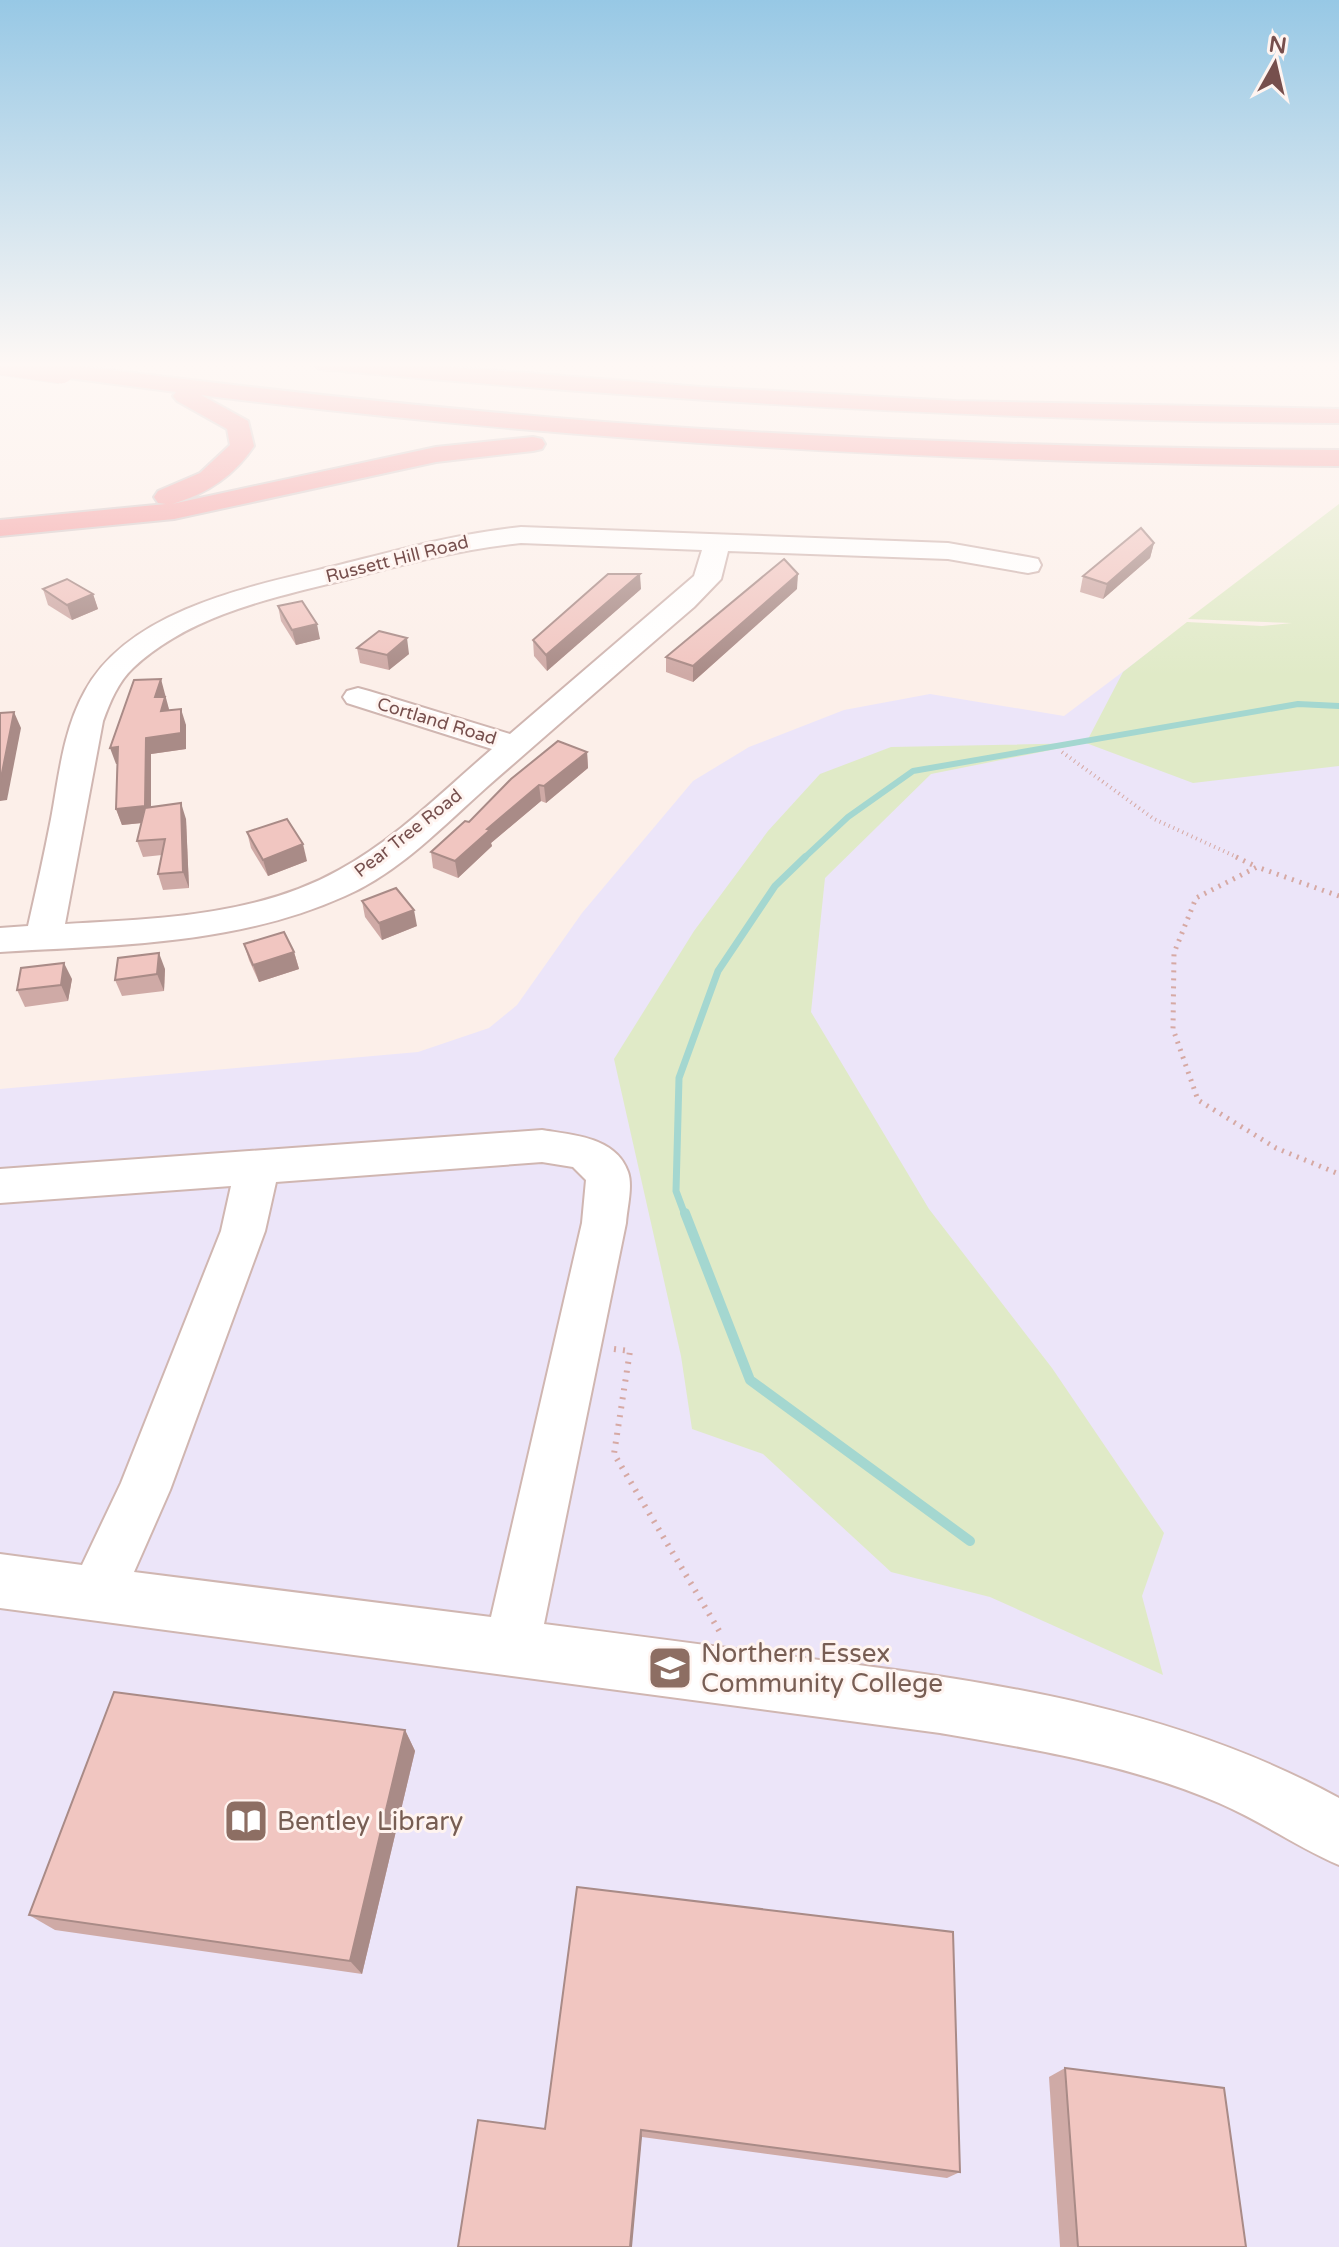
<svg xmlns="http://www.w3.org/2000/svg" width="1339" height="2247" font-family="'Varela Round',sans-serif">
	<style>
		.education { fill: #ece5f9 }
		.green { fill: #e0eac7 }
		.lines { fill: none; stroke-linecap: round; stroke-linejoin: round }
		.stream-far2 { stroke: #a4d7d0; stroke-width: 6 }
		.stream-far1 { stroke: #a4d7d0; stroke-width: 7 }
		.stream { stroke: #a4d7d0; stroke-width: 10 }
		.minor-casing { stroke: #d0b6b1; stroke-width: 4 }
		.highway-casing { stroke: #d6caca; stroke-width: 4 }
		.path-far2 { stroke: #d6a9a4; stroke-width: 4; stroke-dasharray: 1 4; stroke-linecap: butt }
		.path-far1 { stroke: #d6a9a4; stroke-width: 5; stroke-dasharray: 2 6; stroke-linecap: butt }
		.path { stroke: #d6a9a4; stroke-width: 6; stroke-dasharray: 2 7; stroke-linecap: butt }
		.minor { fill: #fff; fill-rule: evenodd }
		.highway { fill: #f4a2a5; fill-rule: evenodd }
		.highway-bridge-casing { stroke: #d6caca; stroke-width: 27; stroke-linecap: butt }
		.highway-bridge { stroke: #f4a2a5; stroke-width: 25 }
		.wall { fill: #cfaaa6 }
		.shaded-wall { fill: #a98b87 }
		.building { fill: #f1c6c1; stroke: #a98b87; stroke-width: 2 }
		.labels { text-anchor: middle; stroke-width: 6; stroke-linejoin: round; paint-order: stroke }
		.far-street-label { font-size: 18px; fill: #764f4d; stroke: #fff4f0 }
		.near-education-label { font-size: 26px; fill: #785e54; stroke: #fff4f0; text-anchor: start }
	</style>
	<rect width="100%" height="100%" fill="#fcefe9"/>
	<path class="education" d="M 1173,634 L 1339,639 L 1339,2247 L 0,2247 L 0,1089 L 418,1052 L 489,1028 L 517,1005 L 582,913 L 693,781 L 749,747 L 844,710 L 930,694 L 1064,716 Z"/>
	<path class="green" d="M 1339,504 L 1339,766 L 1193,783 L 1086,743 L 931,774 L 825,878 L 811,1012 L 929,1209 L 1052,1368 L 1164,1533 L 1142,1596 L 1163,1675 L 990,1597 L 891,1572 L 763,1454 L 692,1429 L 681,1356 L 614,1059 L 694,931 L 768,831 L 820,774 L 891,747 L 1086,743 L 1123,672 L 1187,622 L 1262,626 L 1292,623 L 1188,619 Z"/>
	<g class="lines">
		<path class="stream-far2" d="M 803,859 L 848,817 L 913,771 L 1298,704 L 1339,706"/>
		<path class="stream-far1" d="M 685,1215 L 676,1191 L 679,1078 L 718,971 L 775,886 L 805,857"/>
		<path class="stream" d="M 685,1213 L 750,1380 L 970,1541"/>
		<g class="minor-casing">
			<g id="minor">
				<path d="M 521,527 L 948,543 L 1028,557 L 1038,559 L 1041,565 L 1038,571 L 1028,573 L 948,559 L 728,551 L 721,579 L 694,607 C 625,666 557,726 488,786 C 444,825 400,872 345,896 C 237,945 116,945 0,952 L 0,928 L 28,926 C 36,891 44,855 51,819 C 59,776 63,730 85,691 C 131,607 258,585 343,564 C 402,549 460,533 521,527 ZM 521,543 L 702,550 L 694,576 L 510,734 L 369,691 L 358,688 L 347,691 L 343,697 L 347,703 L 492,749 C 443,791 396,839 339,870 C 257,916 157,919 65,924 L 103,721 C 110,702 118,682 133,668 C 192,613 277,597 352,578 C 408,563 463,549 521,543 Z"/>
				<path d="M 542,1130 C 573,1135 616,1137 628,1172 C 633,1186 627,1208 626,1223 L 544,1624 C 639,1636 733,1649 827,1661 C 1004,1683 1180,1711 1339,1798 L 1339,1865 C 1299,1848 1261,1821 1219,1803 C 1131,1765 1034,1749 940,1733 L 0,1608 L 0,1554 L 82,1565 L 121,1483 L 221,1231 L 231,1186 L 0,1203 L 0,1169 ZM 542,1162 L 573,1167 L 586,1180 L 582,1223 L 491,1617 L 134,1572 L 170,1490 L 265,1231 L 276,1182 Z"/>
			</g>
		</g>
		<g class="highway-casing">
			<g id="highway">
				<path d="M 309,362 L 389,362 L 701,387 L 956,401 L 1339,409 L 1339,423 C 998,421 659,401 320,369 Z"/>
				<path d="M 61,364 C 274,391 487,415 702,429 C 914,442 1126,449 1339,450 L 1339,466 C 959,463 579,443 201,395 L 248,421 L 254,446 C 234,476 207,494 172,504 L 436,447 L 533,437 L 542,439 L 545,444 L 542,449 L 533,451 L 436,462 L 174,519 L 0,536 L 0,520 L 166,504 L 158,503 L 154,497 L 158,491 L 200,473 L 230,445 L 227,429 L 177,401 L 173,396 L 176,392 L 53,376 L 50,371 L 53,366 Z"/>
			</g>
		</g>
		<path class="path-far2" d="M 1062,752 L 1154,819 L 1241,859"/>
		<g class="path-far1">
			<path d="M 1236,857 L 1257,867"/>
			<path d="M 1339,896 L 1257,867 L 1196,898 L 1174,953 L 1173,1029 L 1198,1100 L 1276,1148 L 1339,1174"/>
		</g>
		<path class="path" d="M 614,1349 L 630,1351 L 614,1454 L 721,1634"/>
		<use href="#minor" class="minor"/>
		<use href="#highway" class="highway"/>
		<g class="highway-bridge-casing">
			<path id="highway-bridge" d="M 0,362 L 61,371"/>
		</g>
		<use href="#highway-bridge" class="highway-bridge"/>
	</g>
	<g class="wall">
		<path d="M 1154,543 L 1150,558 L 1103,599 L 1080,592 L 1083,576 Z"/>
		<path d="M 43,589 L 93,594 L 98,609 L 72,620 L 48,605 Z"/>
		<path d="M 641,589 L 547,671 L 534,656 L 533,640 Z"/>
		<path d="M 797,589 L 693,682 L 666,672 L 666,657 Z"/>
		<path d="M 278,606 L 320,639 L 296,645 L 281,621 Z"/>
		<path d="M 357,648 L 409,654 L 389,670 L 360,663 Z"/>
		<path d="M 166,695 L 165,698 L 169,710 L 186,725 L 186,749 L 151,754 L 151,807 L 186,819 L 189,888 L 163,890 L 158,874 L 162,855 L 143,857 L 137,841 L 142,823 L 122,825 L 116,809 L 117,764 L 116,764 Z"/>
		<path d="M 587,752 L 588,768 L 546,803 L 541,801 L 491,843 L 492,846 L 458,878 L 433,868 L 431,852 L 469,822 Z"/>
		<path d="M 247,832 L 307,861 L 268,876 L 251,848 Z"/>
		<path d="M 362,901 L 417,926 L 382,940 L 365,917 Z"/>
		<path d="M 244,944 L 294,952 L 299,969 L 259,982 L 249,960 Z"/>
		<path d="M 165,969 L 164,991 L 122,996 L 115,980 Z"/>
		<path d="M 72,979 L 68,1001 L 25,1007 L 17,990 Z"/>
		<path d="M 405,1730 L 415,1751 L 362,1974 L 55,1930 L 29,1915 Z"/>
		<path d="M 577,1887 L 960,2172 L 947,2178 L 642,2137 L 545,2129 Z"/>
		<path d="M 1065,2068 L 1246,2247 L 1060,2247 L 1049,2077 Z"/>
	</g>
	<g class="shaded-wall">
		<path d="M 1154,543 L 1150,558 L 1103,599 L 1107,584 Z"/>
		<path d="M 640,574 L 641,589 L 547,671 L 546,655 Z"/>
		<path d="M 798,574 L 797,589 L 693,682 L 693,666 Z"/>
		<path d="M 93,594 L 98,609 L 72,620 L 67,605 Z"/>
		<path d="M 317,624 L 320,639 L 296,645 L 292,630 Z"/>
		<path d="M 407,638 L 409,654 L 389,670 L 387,655 Z"/>
		<path d="M 161,679 L 170,713 L 166,726 L 155,697 Z"/>
		<path d="M 181,709 L 186,725 L 186,749 L 151,754 L 151,822 L 122,825 L 116,809 L 146,738 Z"/>
		<path d="M 14,712 L 21,728 L 7,800 L 0,801 L 0,783 Z"/>
		<path d="M 118,747 L 123,763 L 116,764 L 110,748 Z"/>
		<path d="M 587,752 L 588,768 L 546,803 L 544,786 Z"/>
		<path d="M 539,785 L 541,801 L 491,843 L 492,846 L 458,878 L 455,861 L 487,829 Z"/>
		<path d="M 181,803 L 186,819 L 189,888 L 183,872 Z"/>
		<path d="M 303,844 L 307,861 L 268,876 L 263,860 Z"/>
		<path d="M 414,910 L 417,926 L 382,940 L 379,923 Z"/>
		<path d="M 294,952 L 299,969 L 259,982 L 253,965 Z"/>
		<path d="M 159,953 L 165,969 L 164,991 L 157,974 Z"/>
		<path d="M 64,963 L 72,979 L 68,1001 L 61,985 Z"/>
		<path d="M 405,1730 L 415,1751 L 362,1974 L 350,1961 Z"/>
		<path d="M 641,2130 L 642,2137 L 632,2247 L 630,2247 Z"/>
	</g>
	<g class="building">
		<path d="M 1141,528 L 1154,543 L 1107,584 L 1083,576 Z"/>
		<path d="M 784,559 L 798,574 L 693,666 L 666,657 Z"/>
		<path d="M 608,574 L 640,574 L 546,655 L 533,640 Z"/>
		<path d="M 67,579 L 93,594 L 67,605 L 43,589 Z"/>
		<path d="M 302,601 L 317,624 L 292,630 L 278,606 Z"/>
		<path d="M 379,631 L 407,638 L 387,655 L 357,648 Z"/>
		<path d="M 161,679 L 155,697 L 165,697 L 161,711 L 181,709 L 181,733 L 146,738 L 145,806 L 116,809 L 118,747 L 110,748 L 134,680 Z"/>
		<path d="M 14,712 L 0,783 L 0,713 Z"/>
		<path d="M 558,741 L 587,752 L 544,786 L 539,785 L 487,829 L 490,830 L 455,861 L 431,852 L 465,821 L 469,822 L 511,779 Z"/>
		<path d="M 181,803 L 183,872 L 158,874 L 165,839 L 137,841 L 145,808 Z"/>
		<path d="M 287,819 L 303,844 L 263,860 L 247,832 Z"/>
		<path d="M 396,888 L 414,910 L 379,923 L 362,901 Z"/>
		<path d="M 284,932 L 294,952 L 253,965 L 244,944 Z"/>
		<path d="M 159,953 L 157,974 L 115,980 L 118,958 Z"/>
		<path d="M 64,963 L 61,985 L 17,990 L 21,968 Z"/>
		<path d="M 114,1692 L 405,1730 L 350,1961 L 29,1915 Z"/>
		<path d="M 577,1887 L 953,1932 L 960,2172 L 641,2130 L 630,2247 L 458,2247 L 478,2120 L 545,2129 Z"/>
		<path d="M 1065,2068 L 1224,2088 L 1246,2247 L 1078,2247 Z"/>
	</g>
	<linearGradient id="sky" x2="0" y2="1"><stop stop-color="#97c8e5"/><stop offset="0.54" stop-color="#fef8f5"/><stop offset="1" stop-color="#fef8f5" stop-opacity="0"/></linearGradient>
	<rect width="1339" height="676" fill="url(#sky)"/>
	<defs>
		<g id="university-square" transform="scale(2.3)"><rect x="-9" y="-9" width="18" height="18" rx="4" fill="#8d6e63" stroke="#fff4f0"/><path d="M0-5L7-2L0 1L-7-2ZM-4 1L0 2.5L4 1V4Q0 6-4 4Z" fill="#fff"/></g>
		<g id="library-square" transform="scale(2.3)"><rect x="-9" y="-9" width="18" height="18" rx="4" fill="#8d6e63" stroke="#fff4f0"/><path d="M-6-4Q-3-5.5-.7-3.5V5Q-3 3-6 4ZM6-4Q3-5.5 .7-3.5V5Q3 3 6 4Z" fill="#fff"/></g>
	</defs>
	<g fill-rule="evenodd">
		<use href="#university-square" x="670" y="1668"/>
		<use href="#library-square" x="246" y="1821"/>
	</g>
	<g class="labels">
		<g class="far-street-label">
			<text transform="translate(397 559) rotate(-14)" y="6">Russett Hill Road</text>
			<text transform="translate(437 721) rotate(17)" y="6">Cortland Road</text>
			<text transform="translate(408 833) rotate(-38)" y="6">Pear Tree Road</text>
		</g>
		<g class="near-education-label">
			<text x="701" y="1662">Northern Essex<tspan x="701" dy="30">Community College</tspan></text>
			<text x="277" y="1830">Bentley Library</text>
		</g>
	</g>
	<g transform="translate(1275 64) rotate(8)" stroke="#fff4f0" stroke-width="6" paint-order="stroke">
	<path d="M0-6L14 30L0 20L-14 30Z" fill="#764f4d"/>
	<text y="-12" font-size="22" font-weight="bold" text-anchor="middle" fill="#764f4d">N</text>
	</g>
</svg>
